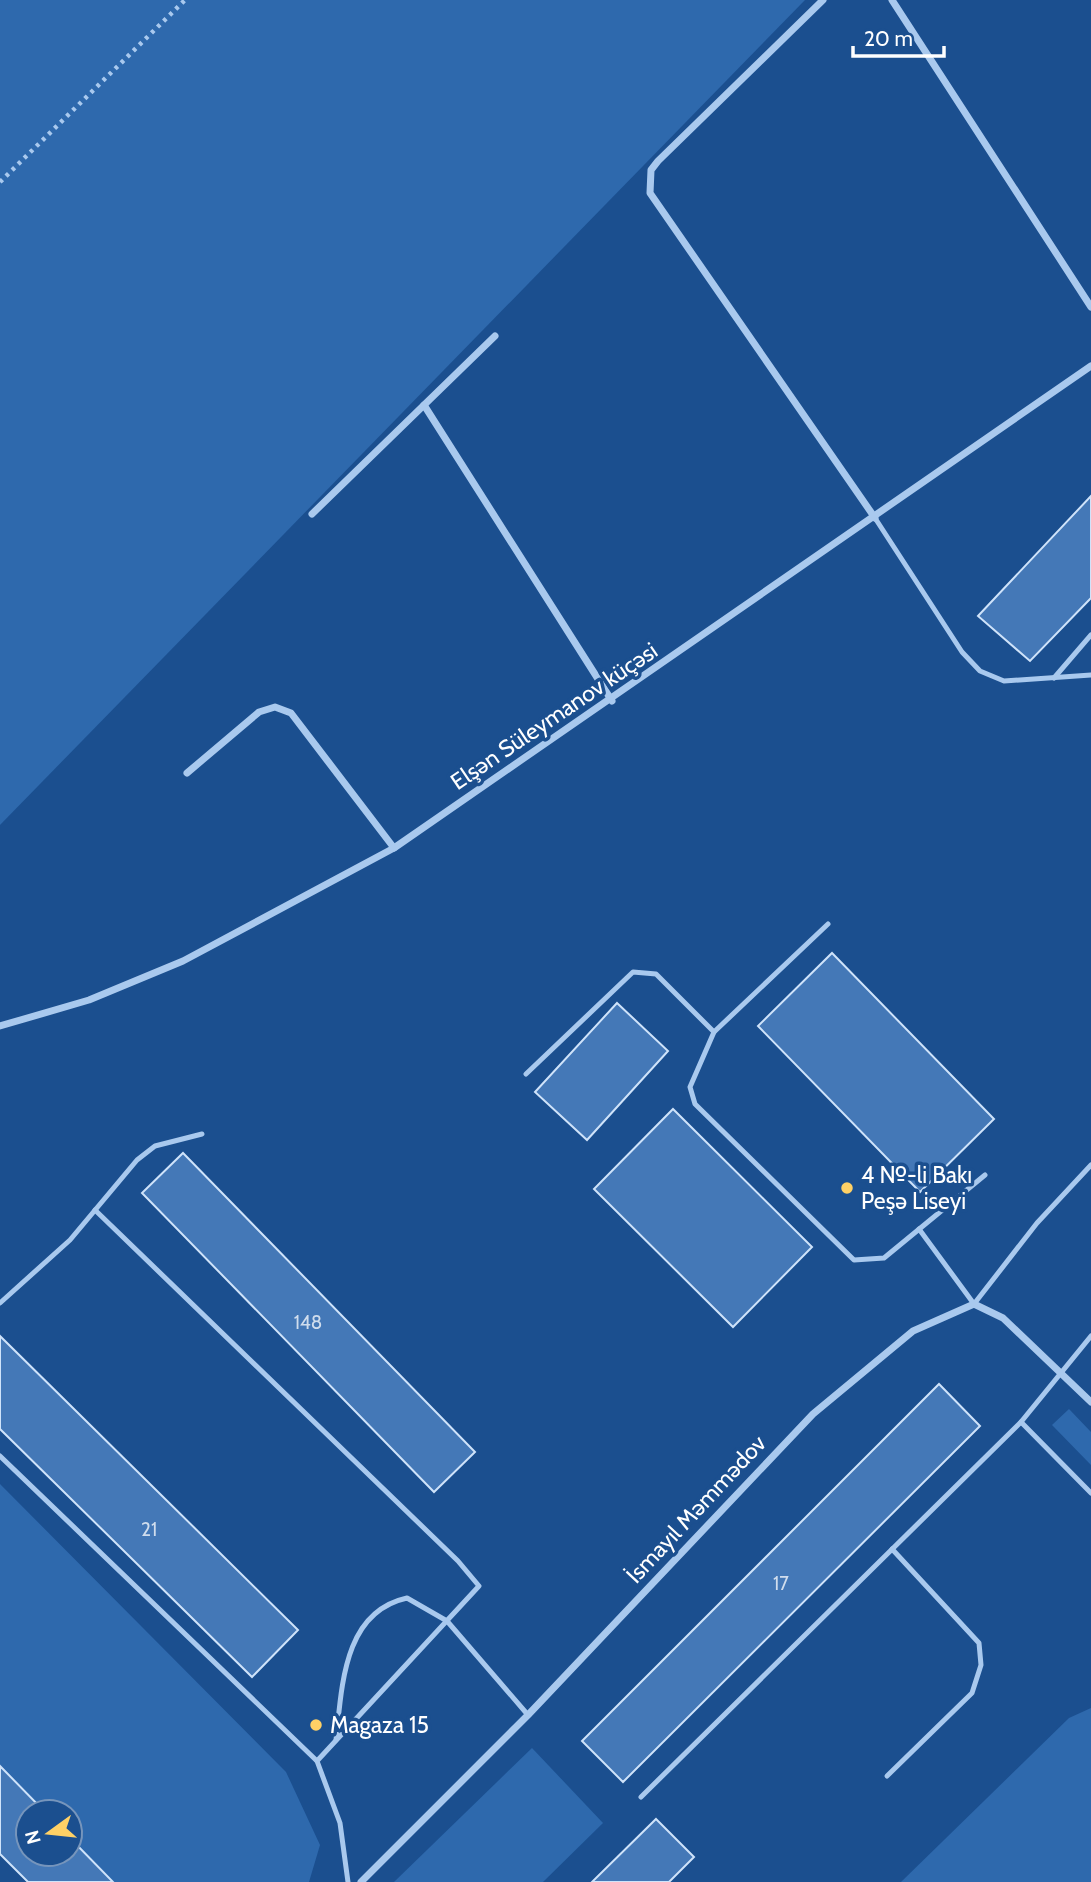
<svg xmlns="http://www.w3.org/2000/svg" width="1091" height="1882" font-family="Cabin,sans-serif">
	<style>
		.grass { fill: #2e69ad }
		.building { fill: #4478b7; stroke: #cfe3fa; stroke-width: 2 }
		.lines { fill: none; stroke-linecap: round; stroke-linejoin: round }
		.path { stroke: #a9c9ee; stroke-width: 4.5; stroke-dasharray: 3.5 5; stroke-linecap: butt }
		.service { stroke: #a9c9ee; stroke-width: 5 }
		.minor { stroke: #a9c9ee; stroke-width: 7 }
		.poi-dot { fill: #ffd166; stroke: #1b4f8f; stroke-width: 2.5 }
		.labels { text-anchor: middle; stroke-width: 7; stroke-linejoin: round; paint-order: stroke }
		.number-label { font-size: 19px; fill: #d0dded }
		.street-label { font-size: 23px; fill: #fff; stroke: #1b4f8f }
		.poi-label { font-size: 23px; fill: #fff; stroke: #1b4f8f; text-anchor: start }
	</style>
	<rect width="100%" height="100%" fill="#1b4f8f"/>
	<g class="grass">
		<path d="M 0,0 L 805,0 L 0,825 Z"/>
		<path d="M 1069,1409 L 1091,1432 L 1091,1465 L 1052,1425 Z"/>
		<path d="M 0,1484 L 286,1772 L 320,1845 L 309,1882 L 113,1882 L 70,1838 L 70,1812 L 45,1812 L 0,1766 Z"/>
		<path d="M 1091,1708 L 1091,1882 L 901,1882 L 1069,1718 Z"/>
		<path d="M 532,1748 L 603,1823 L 543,1882 L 394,1882 Z"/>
	</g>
	<g class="building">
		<path d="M 1091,496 L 1091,598 L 1030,661 L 978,616 Z"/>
		<path d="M 832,953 L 994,1119 L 920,1192 L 758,1026 Z"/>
		<path d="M 617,1003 L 668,1051 L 587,1140 L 535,1092 Z"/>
		<path d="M 673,1109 L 812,1247 L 733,1327 L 594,1189 Z"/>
		<path d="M 183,1153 L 475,1452 L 434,1492 L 142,1193 Z"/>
		<path d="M 0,1336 L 298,1630 L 252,1677 L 0,1429 Z"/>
		<path d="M 939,1384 L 980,1426 L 623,1782 L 582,1741 Z"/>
		<path d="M 0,1766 L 45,1812 L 28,1812 L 28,1854 L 70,1854 L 70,1838 L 113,1882 L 28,1882 L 0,1854 Z"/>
		<path d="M 656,1819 L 694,1857 L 669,1882 L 592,1882 Z"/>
	</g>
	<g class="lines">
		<path class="path" d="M 0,182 L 185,0"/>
		<g class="service">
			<path d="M 875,518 L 962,652 L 980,671 L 1004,681 L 1091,675"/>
			<path d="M 1054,678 L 1091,635"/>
			<path d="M 828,924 L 714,1032 L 690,1087 L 695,1104 L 854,1260 L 884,1258 L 985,1175"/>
			<path d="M 526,1074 L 633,972 L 656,974 L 714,1032"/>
			<path d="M 95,1210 L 458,1561 L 479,1586 L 317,1761"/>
			<path d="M 919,1229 L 974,1304 L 1037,1223 L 1091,1165"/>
			<path d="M 0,1303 L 70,1240 L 137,1160 L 155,1146 L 202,1134"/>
			<path d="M 1021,1422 L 1091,1493"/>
			<path d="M 0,1456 L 317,1761 L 340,1823 L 348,1882"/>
			<path d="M 336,1740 C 342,1687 343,1612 407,1598 L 447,1621 L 528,1715"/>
			<path d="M 887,1776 L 972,1693 L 981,1665 L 979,1643 L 892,1549"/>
			<path d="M 641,1797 L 1021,1422 L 1091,1336"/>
		</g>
		<g class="minor">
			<path d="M 823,0 L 658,161 L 651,170 L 650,193 L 875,518"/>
			<path d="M 892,0 L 1091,307"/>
			<path d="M 424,405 L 612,701"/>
			<path d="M 312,514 L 495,336"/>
			<path d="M 187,773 L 259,712 L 275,707 L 291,713 L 394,848"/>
			<path d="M 0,1026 L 89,1000 L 183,961 L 394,848 L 1091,366"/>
			<path d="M 361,1882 L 528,1715 L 813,1414 L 913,1331 L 974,1304 L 1003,1318 L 1091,1402"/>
		</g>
	</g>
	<g class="poi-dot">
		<circle cx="847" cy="1188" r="7"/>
		<circle cx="316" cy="1725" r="7"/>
	</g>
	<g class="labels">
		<g class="number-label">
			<text x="308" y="1329">148</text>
			<text x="149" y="1536">21</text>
			<text x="781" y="1590">17</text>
		</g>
		<g class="street-label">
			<text transform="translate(554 716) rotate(-34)" y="8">Elşən Süleymanov küçəsi</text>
			<text transform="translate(696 1509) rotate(-47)" y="8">İsmayıl Məmmədov</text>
		</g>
		<g class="poi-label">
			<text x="861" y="1183">4 №-li Bakı<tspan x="861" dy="26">Peşə Liseyi</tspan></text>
			<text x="330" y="1733">Magaza 15</text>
		</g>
	</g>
	<g transform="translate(49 1833) rotate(255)"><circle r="33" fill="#1b4f8f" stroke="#7695bc" stroke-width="2"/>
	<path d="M0-5L12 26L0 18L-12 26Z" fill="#ffd166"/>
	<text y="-10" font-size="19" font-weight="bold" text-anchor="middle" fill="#ffffff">N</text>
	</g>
	<path d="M853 46v10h91v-10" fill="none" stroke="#ffffff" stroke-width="3.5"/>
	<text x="864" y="46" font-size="21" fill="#ffffff" stroke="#1b4f8f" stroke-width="5" paint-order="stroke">20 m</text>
</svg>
